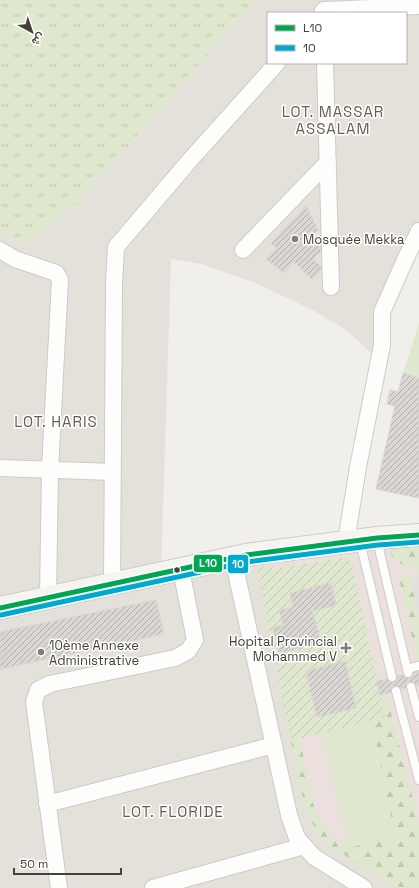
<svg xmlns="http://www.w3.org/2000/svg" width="419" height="888" font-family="'Space Grotesk',Vazirmatn,sans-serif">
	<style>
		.residential { fill: #e4e1da; fill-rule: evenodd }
		.medical { fill: #ebe0dd }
		.grass { fill: url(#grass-tufts) }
		.forest { fill: url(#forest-firs) }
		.park { fill: #dfe8ce }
		.garden { fill: url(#garden-furrows) }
		.parking { fill: #e2e0dc }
		.building { fill: url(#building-hatch); stroke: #d9d6d1 }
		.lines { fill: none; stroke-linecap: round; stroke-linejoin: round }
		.lane-casing { stroke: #cdcbc8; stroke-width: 10 }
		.street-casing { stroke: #cdcbc8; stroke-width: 18 }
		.secondary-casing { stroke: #cfccc3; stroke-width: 24 }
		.lane { stroke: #fdfdfc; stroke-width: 8 }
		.street { stroke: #fdfdfc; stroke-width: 16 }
		.secondary { stroke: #f6f4f0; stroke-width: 22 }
		.bus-1-casing { stroke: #fff; stroke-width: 8 }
		.bus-2-casing { stroke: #fff; stroke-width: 8 }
		.bus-1 { stroke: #00a651; stroke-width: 5 }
		.bus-2 { stroke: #00a9ce; stroke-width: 5 }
		.poi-dot { fill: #827d77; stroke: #fff; stroke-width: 1.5 }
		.bus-dot { fill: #464038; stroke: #fff; stroke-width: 1.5 }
		.labels { text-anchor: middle; stroke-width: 3; stroke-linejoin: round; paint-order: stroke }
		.poi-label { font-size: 13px; fill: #464038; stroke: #fff; text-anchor: start }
		.quarter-label { font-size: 15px; letter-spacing: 1px; fill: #685e50; stroke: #fff }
		.line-badge { stroke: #fff; stroke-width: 1.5 }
		.badge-label { font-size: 11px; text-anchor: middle; font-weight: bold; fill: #fff }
	</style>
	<defs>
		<pattern id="grass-tufts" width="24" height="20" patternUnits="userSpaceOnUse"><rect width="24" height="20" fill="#dfe8ce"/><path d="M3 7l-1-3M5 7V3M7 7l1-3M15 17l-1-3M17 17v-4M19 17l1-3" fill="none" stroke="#c1c8b2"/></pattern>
		<pattern id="forest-firs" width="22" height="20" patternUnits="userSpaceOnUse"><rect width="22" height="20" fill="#dfe8ce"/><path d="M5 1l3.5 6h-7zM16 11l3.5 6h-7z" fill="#c1c8b2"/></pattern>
		<pattern id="garden-furrows" width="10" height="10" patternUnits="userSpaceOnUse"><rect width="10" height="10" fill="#dfe8ce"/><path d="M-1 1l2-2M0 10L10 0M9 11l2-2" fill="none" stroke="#c1c8b2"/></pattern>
		<pattern id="building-hatch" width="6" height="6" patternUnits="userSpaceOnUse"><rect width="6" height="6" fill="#d9d6d3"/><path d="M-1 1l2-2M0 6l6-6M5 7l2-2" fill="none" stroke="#b2afac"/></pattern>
	</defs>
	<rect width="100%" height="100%" fill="#f1efeb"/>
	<path class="residential" d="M 256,0 L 419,0 L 419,231 L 382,312 L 379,360 L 345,329 L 316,312 L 258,284 L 202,264 L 171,259 L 161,573 L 254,554 L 305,808 L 318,834 L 335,849 L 398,888 L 0,888 L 0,232 L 27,244 L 79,202 ZM 268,13 L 406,13 L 406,63 L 268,63 Z"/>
	<path class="medical" d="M 419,535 L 419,888 L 398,888 L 335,849 L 318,834 L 305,808 L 254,554 Z"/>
	<path class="grass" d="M 0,0 L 256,0 L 79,202 L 27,244 L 0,232 Z"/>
	<g class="forest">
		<path d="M 419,541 L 419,571 C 408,568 386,560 390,545 Z"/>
		<path d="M 405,573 L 410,577 L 419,617 L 419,660 L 417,660 L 399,578 Z"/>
		<path d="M 386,693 L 419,823 L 419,888 L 398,888 L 335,849 L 318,834 L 305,808 L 291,741 L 300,738 C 305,761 308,797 319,818 C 325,830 337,839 347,848 L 394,837 L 372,721 L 385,717 L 380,695 Z"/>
	</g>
	<g class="park">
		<path d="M 419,323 L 419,378 L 403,373 Z"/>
		<path d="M 372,721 L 395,837 L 347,848 L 322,733 Z"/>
	</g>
	<path class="garden" d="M 348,557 L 353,569 L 385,717 L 291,741 L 256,566 L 278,568 Z"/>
	<path class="parking" d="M 410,577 L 419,577 L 419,617 Z"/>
	<g class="building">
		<path d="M 306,206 L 318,230 L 312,236 L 320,244 L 321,251 L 312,259 L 321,266 L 321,270 L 312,279 L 294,262 L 284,273 L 266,259 L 276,248 L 271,243 Z"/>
		<path d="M 403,373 L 419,378 L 419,498 L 376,489 L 395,406 L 387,404 L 390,390 L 398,392 Z"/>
		<path d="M 331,583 L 336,605 L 312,611 L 321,642 L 280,654 L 273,628 L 283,625 L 279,610 L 293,607 L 290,593 Z"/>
		<path d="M 156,600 L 164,634 L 0,669 L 0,632 Z"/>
		<path d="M 345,661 L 356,708 L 317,717 L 306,671 Z"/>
		<path d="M 419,672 L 419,685 L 416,686 L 415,683 L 410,682 L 407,683 L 406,688 L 401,689 L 398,686 L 394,686 L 391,689 L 391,692 L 380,695 L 377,681 L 387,679 L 390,682 L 394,682 L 397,679 L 397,676 L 403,675 L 406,678 L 409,678 L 412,677 L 413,673 Z"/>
	</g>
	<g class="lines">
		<g class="lane-casing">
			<g id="lane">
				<path d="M 377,540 L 408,673"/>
				<path d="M 360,541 L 392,677"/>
				<path d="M 407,669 L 419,666"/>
				<path d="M 411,687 L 419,717"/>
				<path d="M 396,691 L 419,780"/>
			</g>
		</g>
		<g class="street-casing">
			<g id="street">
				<path d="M 322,13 L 324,10 L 419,6"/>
				<path d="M 325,63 L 331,287"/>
				<path d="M 0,250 L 15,259 L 56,273 L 60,280 L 50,469 L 48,598"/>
				<path d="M 243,250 L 328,162"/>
				<path d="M 0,468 L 113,472"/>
				<path d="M 346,542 L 358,467 L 382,345 L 382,312 L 405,260 L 419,231"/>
				<path d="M 233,558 L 289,815 L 297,838 L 314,857 L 364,888"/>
				<path d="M 112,584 L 114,284 L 116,247 L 190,160 L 277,63"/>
				<path d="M 47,804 L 274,745"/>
				<path d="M 59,888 L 34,702 L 38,690 L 50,684 L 175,658 L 188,651 L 195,640 L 181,570"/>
				<path d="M 153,888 L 304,846"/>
			</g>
		</g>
		<g class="secondary-casing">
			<path id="secondary" d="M 0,608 L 246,555 L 377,538 L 419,535"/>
		</g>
		<use href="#lane" class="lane"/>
		<use href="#street" class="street"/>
		<use href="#secondary" class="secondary"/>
		<g class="bus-1-casing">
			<path id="bus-1" d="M 0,608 L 246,555 L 377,538 L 419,535"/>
		</g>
		<g class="bus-2-casing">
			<path id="bus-2" d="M 1,615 L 247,562 L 378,545 L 419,542"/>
		</g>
		<use href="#bus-1" class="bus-1"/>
		<use href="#bus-2" class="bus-2"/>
	</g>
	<g class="poi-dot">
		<circle cx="295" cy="239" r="4"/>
		<path d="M344 642h4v4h4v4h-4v4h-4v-4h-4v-4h4z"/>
		<circle cx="41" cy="652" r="4"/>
	</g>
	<circle class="bus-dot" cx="177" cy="570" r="3.5"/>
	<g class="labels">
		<g class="poi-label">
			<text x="303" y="244">Mosquée Mekka</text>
			<text x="337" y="646" text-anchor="end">Hopital Provincial<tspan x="337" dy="15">Mohammed V</tspan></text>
			<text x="49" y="650">10ème Annexe<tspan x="49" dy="15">Administrative</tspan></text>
		</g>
		<g class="quarter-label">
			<text x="333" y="117">LOT. MASSAR<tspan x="333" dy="17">ASSALAM</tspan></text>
			<text x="56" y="427">LOT. HARIS</text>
			<text x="173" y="817">LOT. FLORIDE</text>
		</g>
	</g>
	<g class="line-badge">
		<rect x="193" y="554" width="30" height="19" rx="4" fill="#00a651"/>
		<rect x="227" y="554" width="22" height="20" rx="4" fill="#00a9ce"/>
	</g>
	<g class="badge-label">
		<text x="208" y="567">L10</text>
		<text x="238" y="568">10</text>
	</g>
	<rect x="267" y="12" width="140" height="52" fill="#ffffff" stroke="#b5b3af"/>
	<rect x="275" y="25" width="20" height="6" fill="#00a651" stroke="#b5b3af"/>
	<text x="303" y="32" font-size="12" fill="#464038">L10</text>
	<rect x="275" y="45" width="20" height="6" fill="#00a9ce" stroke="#b5b3af"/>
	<text x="303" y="52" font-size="12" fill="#464038">10</text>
	<g transform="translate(32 32) rotate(140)" stroke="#ffffff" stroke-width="3" paint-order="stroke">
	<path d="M0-3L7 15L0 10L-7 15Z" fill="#464038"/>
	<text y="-6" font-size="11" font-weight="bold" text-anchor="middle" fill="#464038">ش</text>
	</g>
	<path d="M14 868v6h107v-6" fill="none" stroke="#464038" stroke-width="2"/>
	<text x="20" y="868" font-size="12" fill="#464038" stroke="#ffffff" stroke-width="3" paint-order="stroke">50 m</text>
</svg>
